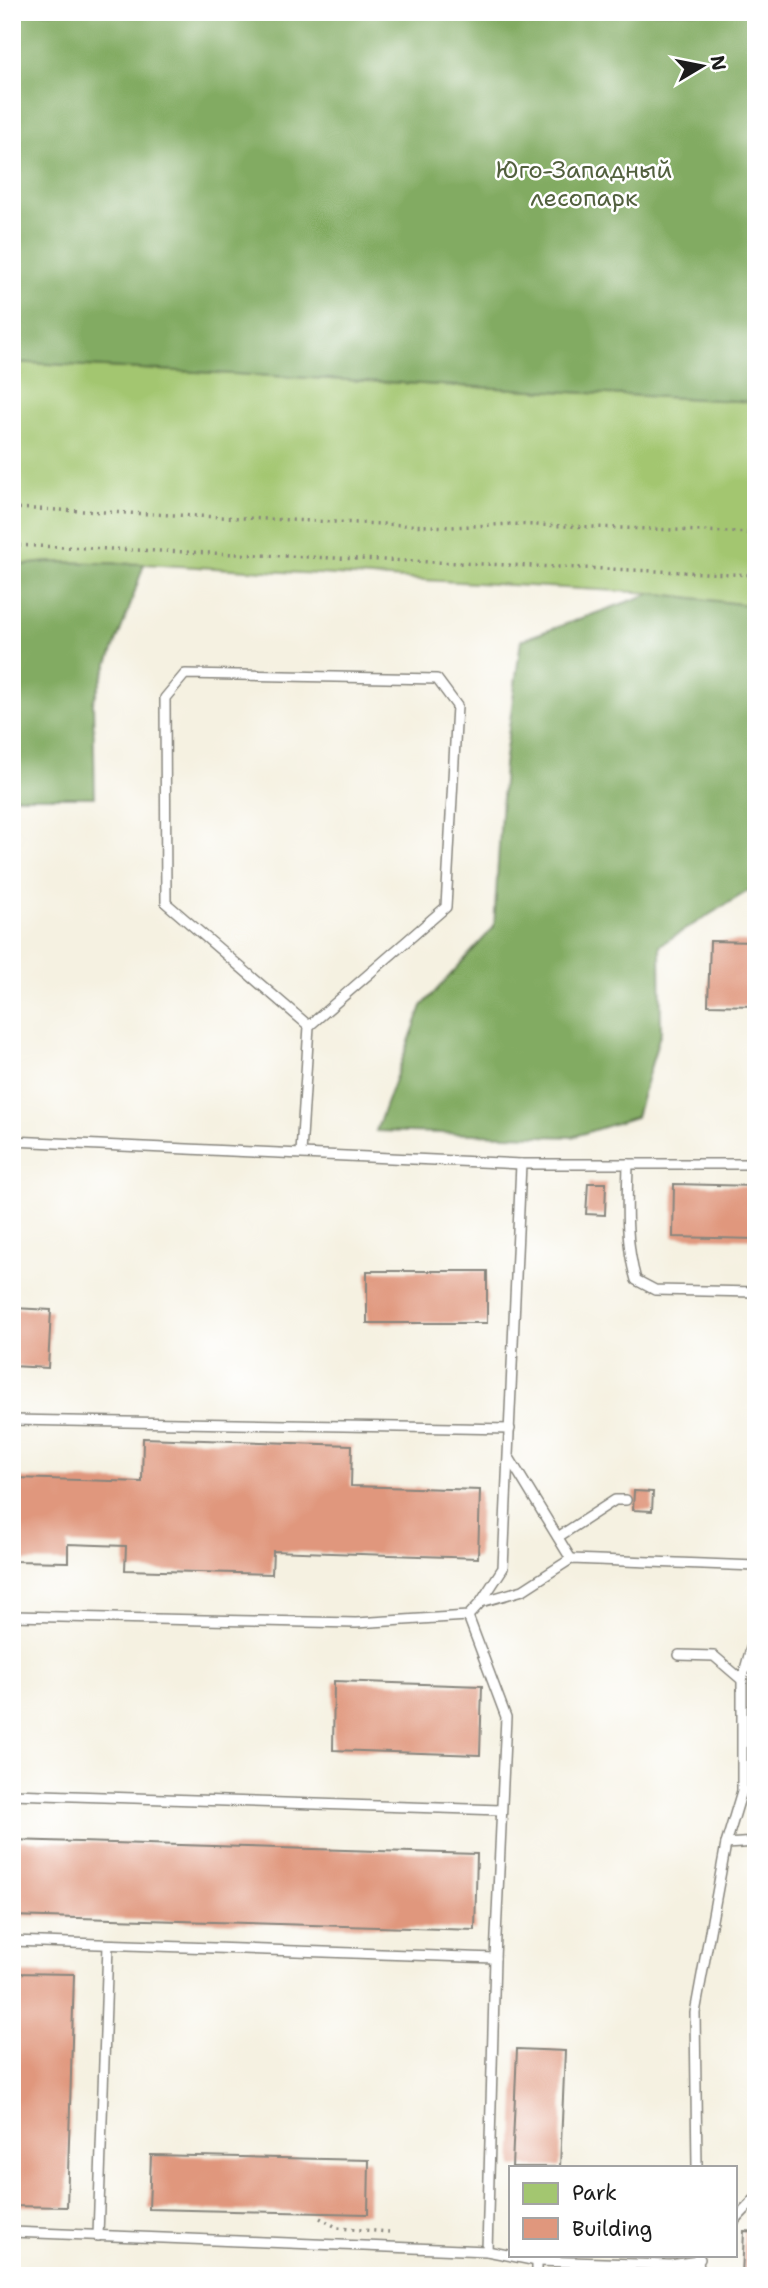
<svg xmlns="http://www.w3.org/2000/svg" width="768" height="2288" font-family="'Shantell Sans',sans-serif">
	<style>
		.green { fill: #a3c670; stroke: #607146; stroke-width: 2 }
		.forest { fill: #82ab62; stroke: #4f643f; stroke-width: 2 }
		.building { fill: #e0977d }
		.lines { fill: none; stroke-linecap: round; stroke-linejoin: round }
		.lane-casing { stroke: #88867e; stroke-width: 12 }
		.path { stroke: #88867e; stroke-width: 3.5; stroke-dasharray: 2 5; stroke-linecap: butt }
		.lane { stroke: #fff; stroke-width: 9 }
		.labels { text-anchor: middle; stroke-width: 5; stroke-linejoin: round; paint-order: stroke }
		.park-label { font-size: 24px; fill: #52603e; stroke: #fff }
	</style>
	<rect width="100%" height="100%" fill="#fff"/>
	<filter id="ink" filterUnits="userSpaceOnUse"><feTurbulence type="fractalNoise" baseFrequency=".0143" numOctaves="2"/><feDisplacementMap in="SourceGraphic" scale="14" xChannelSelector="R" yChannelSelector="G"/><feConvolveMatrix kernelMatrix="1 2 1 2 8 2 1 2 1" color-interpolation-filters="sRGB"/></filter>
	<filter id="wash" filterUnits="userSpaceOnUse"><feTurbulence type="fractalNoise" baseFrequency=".00686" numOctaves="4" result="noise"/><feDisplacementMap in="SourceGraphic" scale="28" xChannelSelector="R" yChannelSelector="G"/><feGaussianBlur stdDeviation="1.57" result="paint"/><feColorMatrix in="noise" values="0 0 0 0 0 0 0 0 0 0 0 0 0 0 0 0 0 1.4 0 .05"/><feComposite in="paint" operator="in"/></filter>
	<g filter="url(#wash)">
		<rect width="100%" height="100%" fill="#f5f1e1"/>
		<path class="green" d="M 12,362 L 756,402 L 756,606 L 652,593 L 144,564 L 50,562 L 12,566 Z"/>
		<g class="forest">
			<path d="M 12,12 L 756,12 L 756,402 L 12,362 Z"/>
			<path d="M 49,562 L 144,564 L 129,609 L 93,702 L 95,797 L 12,797 L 12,566 Z"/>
			<path d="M 652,593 L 756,606 L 756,890 L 748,891 L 660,945 L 661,1031 L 636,1117 L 572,1137 L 376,1131 L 422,1006 L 494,927 L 504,765 L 521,640 Z"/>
		</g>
		<g id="blocks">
			<g class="building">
				<path d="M 710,941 L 756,942 L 756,1006 L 708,1005 Z"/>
				<path d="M 588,1183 L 606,1183 L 605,1215 L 586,1214 Z"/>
				<path d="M 674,1184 L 756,1186 L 756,1239 L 673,1237 Z"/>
				<rect x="367" y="1271" width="120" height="52"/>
				<path d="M 14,1308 L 51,1310 L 48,1368 L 12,1366 Z"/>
				<path d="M 143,1438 L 352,1445 L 351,1486 L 480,1490 L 478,1558 L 273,1551 L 272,1574 L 125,1570 L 126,1546 L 68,1544 L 68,1562 L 14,1561 L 15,1534 L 12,1534 L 12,1514 L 15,1514 L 16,1478 L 142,1482 Z"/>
				<path d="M 634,1491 L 653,1492 L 652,1511 L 633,1510 Z"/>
				<path d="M 334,1681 L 482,1686 L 480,1755 L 333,1750 Z"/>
				<path d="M 12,1840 L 477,1854 L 475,1930 L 12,1916 Z"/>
				<path d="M 12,1973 L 74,1974 L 67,2207 L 12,2206 Z"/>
				<path d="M 517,2049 L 565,2051 L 560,2167 L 512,2167 Z"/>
				<path d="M 151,2155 L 369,2160 L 368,2214 L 149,2209 Z"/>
				<path d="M 744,2231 L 756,2232 L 756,2276 L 742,2276 Z"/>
			</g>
		</g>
	</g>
	<g filter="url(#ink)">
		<use href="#blocks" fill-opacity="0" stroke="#88867e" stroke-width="2"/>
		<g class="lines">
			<g class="lane-casing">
				<g id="lane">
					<path d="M 12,1141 L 521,1164 L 756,1164"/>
					<path d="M 301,1153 L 309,1026 L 446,907 L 457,706 L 437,679 L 185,674 L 165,698 L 166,903 L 309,1026"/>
					<path d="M 628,1164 C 627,1203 625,1242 636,1280 L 655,1290 L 756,1292"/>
					<path d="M 12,1420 L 510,1429"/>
					<path d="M 510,1459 L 571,1559"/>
					<path d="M 558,1537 L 615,1500 L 626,1500"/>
					<path d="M 481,1602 L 503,1568 L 521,1164"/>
					<path d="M 12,1616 L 356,1623 L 468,1616 L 481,1602 L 523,1590 L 571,1559 L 756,1566"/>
					<path d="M 468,1616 L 506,1717 L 495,1958 L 487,2251"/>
					<path d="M 679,1655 L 714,1656 L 742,1680"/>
					<path d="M 12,1794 L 501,1810"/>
					<path d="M 726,1844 L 756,1842"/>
					<path d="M 12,1941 L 495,1958"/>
					<path d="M 697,2167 L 695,2013 L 726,1844 L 742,1791 L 742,1680 L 751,1648 L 756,1646"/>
					<path d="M 735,2220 L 756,2198"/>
					<path d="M 12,2232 L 487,2251 L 537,2261 L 670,2265 L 698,2261 L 698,2255"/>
					<path d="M 98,2236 L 108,1945"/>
					<path d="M 700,2259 L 698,2261 L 700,2276"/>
					<path d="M 537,2276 L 537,2261"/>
				</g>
			</g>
			<g class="path">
				<path d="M 12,508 L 452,527 L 512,524 L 756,533"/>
				<path d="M 12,545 L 756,575"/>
				<path d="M 320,2218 L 338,2228 L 389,2232"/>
			</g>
			<use href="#lane" class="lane"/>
		</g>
	</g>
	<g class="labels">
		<g class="park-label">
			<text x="584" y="178">Юго-Западный<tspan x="584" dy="28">лесопарк</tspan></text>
		</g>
	</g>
	<rect width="768" height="2288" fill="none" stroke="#fff" stroke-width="42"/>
	<rect x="509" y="2166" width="228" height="91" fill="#ffffff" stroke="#a4a4a4" stroke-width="2"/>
	<rect x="523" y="2183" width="35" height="21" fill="#a3c670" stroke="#a4a4a4" stroke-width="2"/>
	<text x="572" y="2200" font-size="21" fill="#1c1c1c">Park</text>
	<rect x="523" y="2218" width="35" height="21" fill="#e0977d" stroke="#a4a4a4" stroke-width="2"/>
	<text x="572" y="2236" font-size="21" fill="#1c1c1c">Building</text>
	<g transform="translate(702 66) rotate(80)" stroke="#ffffff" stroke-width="5" paint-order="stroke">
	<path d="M0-5L12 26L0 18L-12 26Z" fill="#1c1c1c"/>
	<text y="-10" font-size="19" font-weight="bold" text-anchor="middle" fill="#1c1c1c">N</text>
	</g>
</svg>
